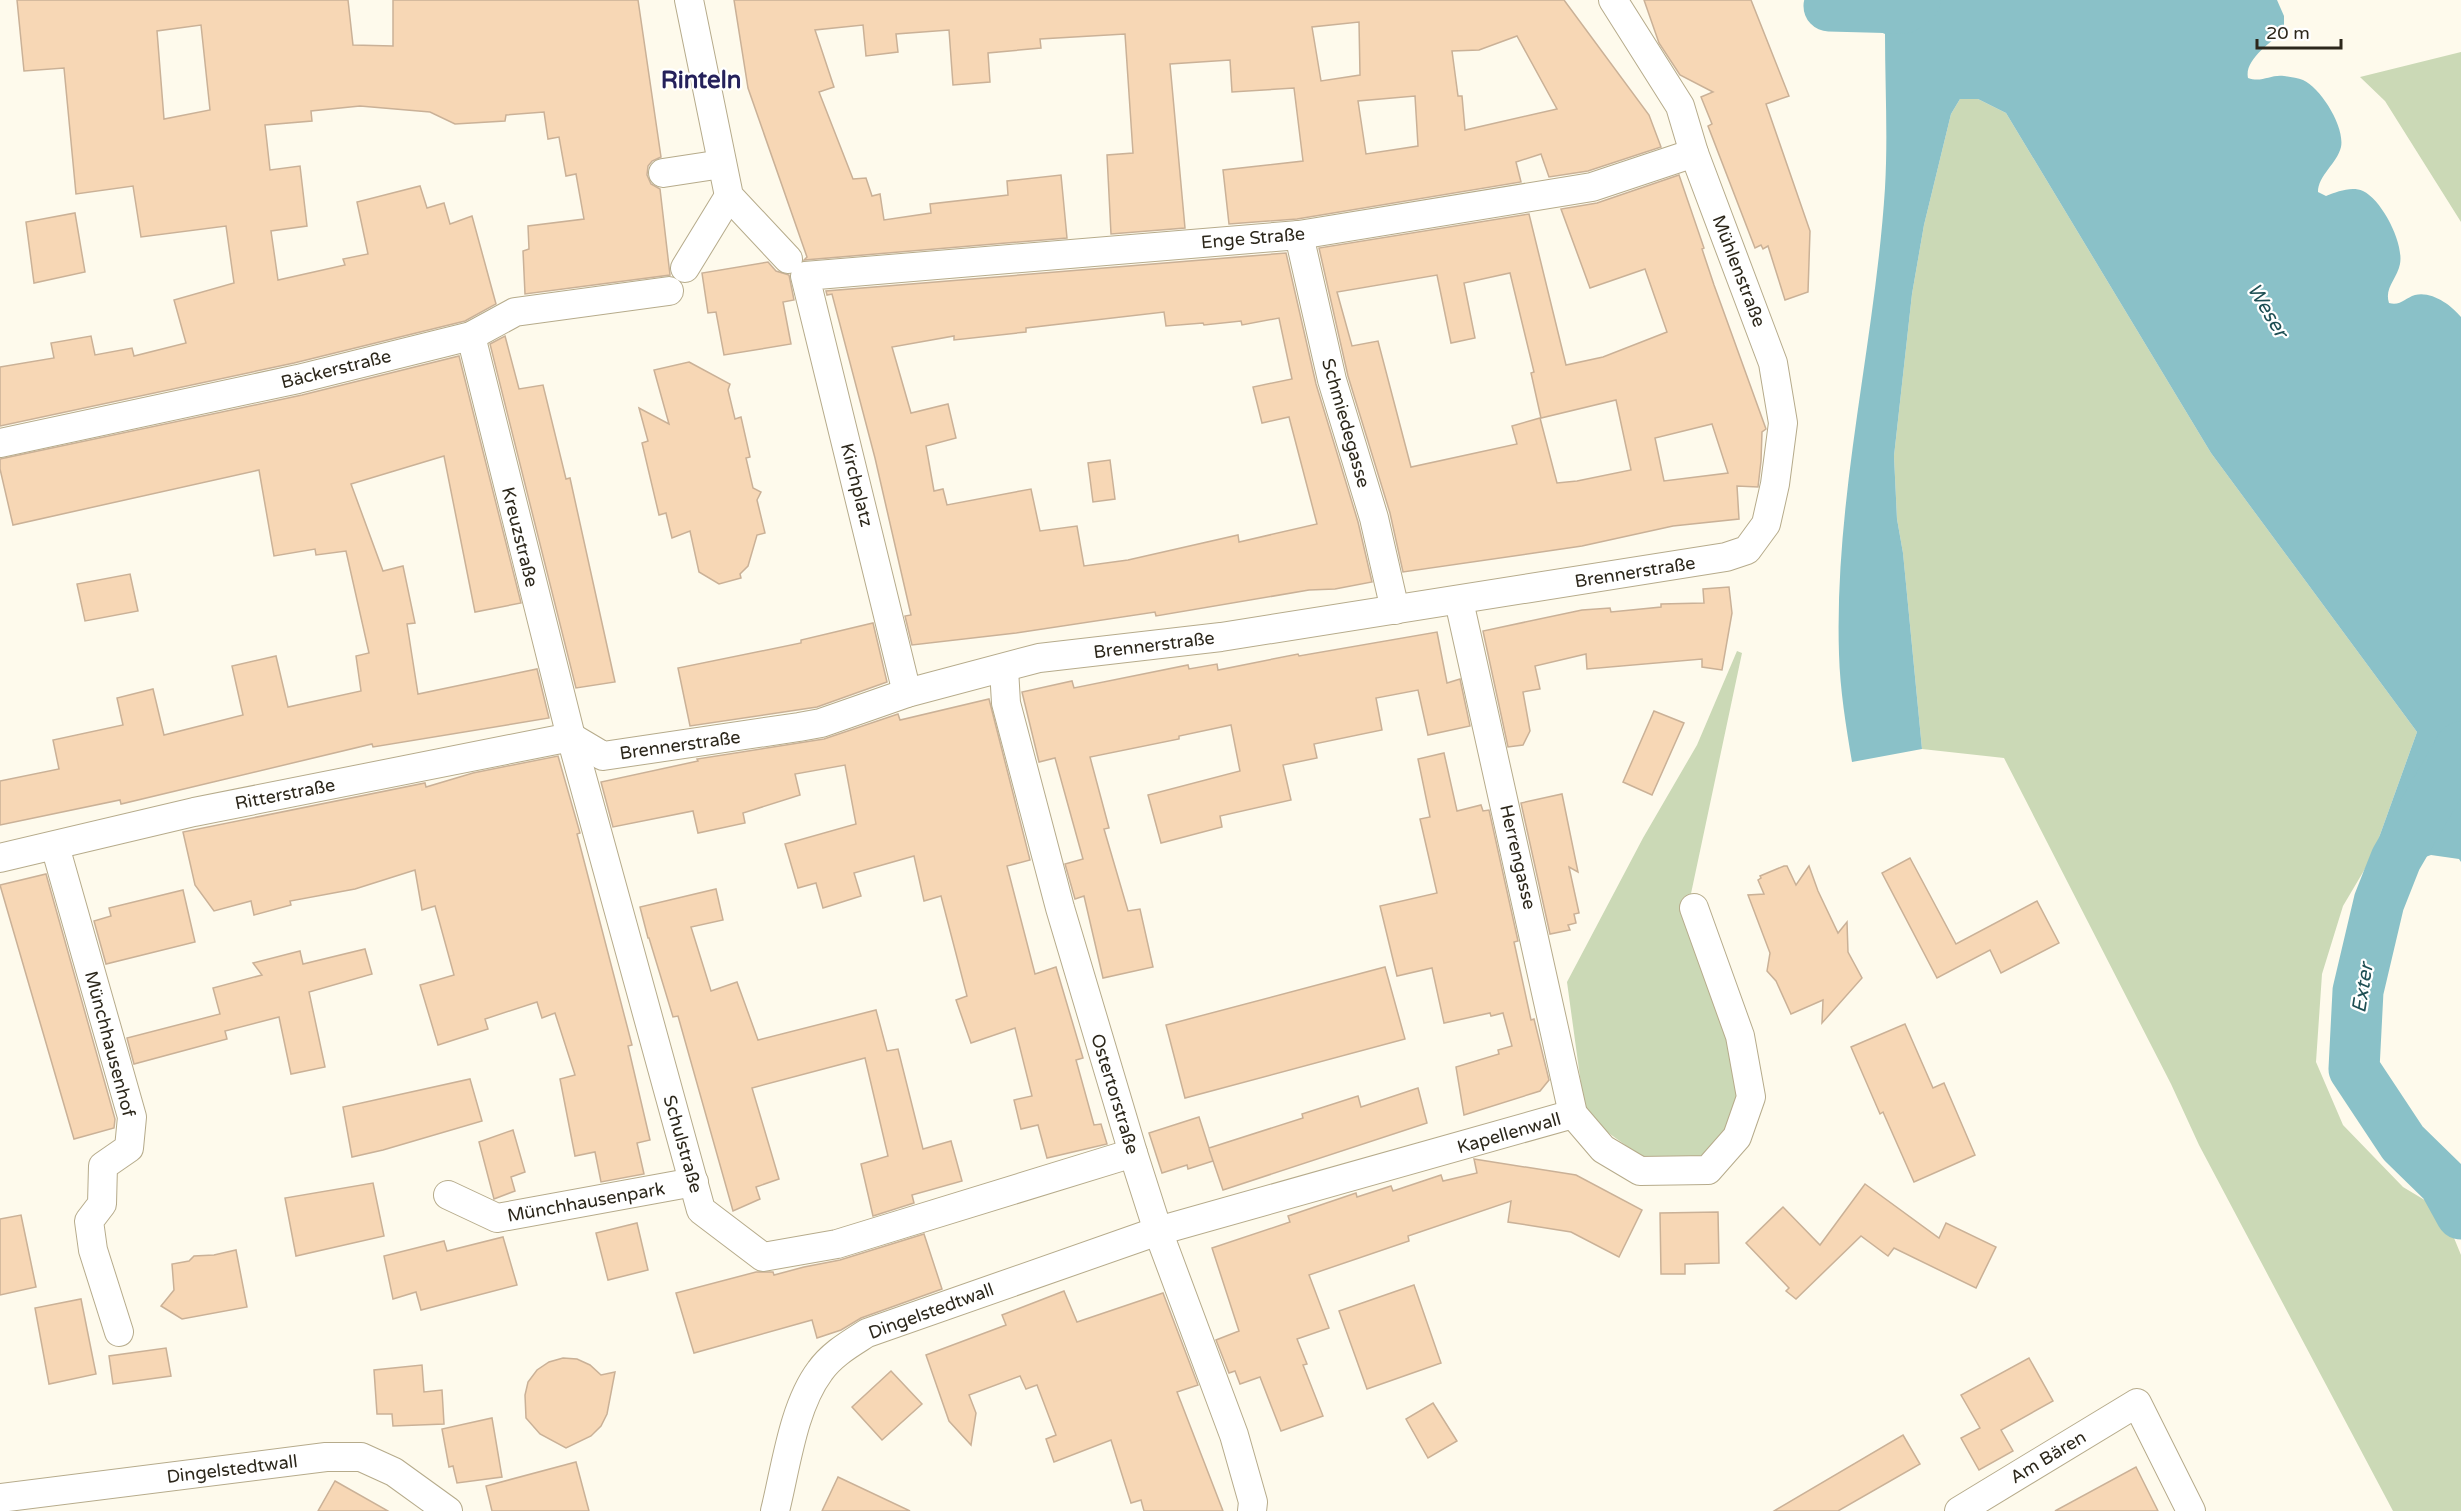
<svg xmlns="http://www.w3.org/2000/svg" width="2461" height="1511" font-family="'Varela Round',sans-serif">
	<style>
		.green { fill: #cbd9b6 }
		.water { fill: #8ac1c8 }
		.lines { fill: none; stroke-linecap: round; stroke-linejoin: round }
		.river { stroke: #8ac1c8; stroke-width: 51 }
		.building { fill: #f7d7b5; stroke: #cab197; stroke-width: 1.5; fill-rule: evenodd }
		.street-casing { stroke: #b6ab8b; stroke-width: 30 }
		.street { stroke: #fff; stroke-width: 28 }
		.labels { text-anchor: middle; stroke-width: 4.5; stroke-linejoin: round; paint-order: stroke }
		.street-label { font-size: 18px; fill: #2c271b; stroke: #fff }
		.water-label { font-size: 20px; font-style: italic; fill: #1e4f54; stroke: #fff }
		.district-label { font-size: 24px; font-weight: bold; fill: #25215b; stroke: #fff }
	</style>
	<rect width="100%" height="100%" fill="#fefaec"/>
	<g class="green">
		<path d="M 2461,52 L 2461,222 L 2385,101 L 2360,77 Z"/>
		<path d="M 1960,99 L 1978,99 L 2006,113 L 2211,453 L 2417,732 L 2372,857 L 2343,906 L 2322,974 L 2316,1062 L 2343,1125 L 2403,1187 L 2443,1211 L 2461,1255 L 2461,1511 L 2393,1511 L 2199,1145 L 2171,1084 L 2004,758 L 1922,749 L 1903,553 L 1897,519 L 1894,456 L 1912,294 L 1924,225 L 1951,114 Z"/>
		<path d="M 1737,651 L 1742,653 L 1689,903 L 1745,1098 L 1726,1139 L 1688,1164 L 1642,1157 L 1596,1124 L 1584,1106 L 1567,982 L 1643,838 L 1697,745 Z"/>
	</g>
	<path class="water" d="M 1844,0 L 2277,0 L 2284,16 L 2284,31 C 2271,42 2244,60 2248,78 C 2262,83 2271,74 2284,76 C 2290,77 2298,78 2303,80 C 2321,88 2345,127 2341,147 C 2337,164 2318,175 2318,192 L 2326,196 C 2337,192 2351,186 2363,191 C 2382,200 2404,243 2400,264 C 2397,279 2384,288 2389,303 C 2401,306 2405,298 2415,295 C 2432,291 2451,305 2461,317 L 2461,862 L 2459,859 L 2431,855 L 2417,860 L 2372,857 L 2417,732 L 2211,453 L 2006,113 L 1978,99 L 1960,99 L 1951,114 L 1924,225 L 1912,294 L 1894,456 L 1897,519 L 1903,553 L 1922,749 L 1852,762 C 1846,726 1840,690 1839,654 C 1834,497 1875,344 1885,188 C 1888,137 1885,85 1885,34 L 1844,16 Z"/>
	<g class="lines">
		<g class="river">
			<path d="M 1829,6 L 1904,8 L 1915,0"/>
			<path d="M 2461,747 L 2396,859 L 2379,902 L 2358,991 L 2354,1069 L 2403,1143 L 2444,1183 L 2461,1214"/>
		</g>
	</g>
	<g class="building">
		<path d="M 17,0 L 348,0 L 353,45 L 393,46 L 393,0 L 638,0 L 661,157 L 652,161 L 648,166 L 647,175 L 651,184 L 660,189 L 670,275 L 525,294 L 523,251 L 529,249 L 528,226 L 584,219 L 576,174 L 566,176 L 559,137 L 548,139 L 544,112 L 506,115 L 505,121 L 455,124 L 430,112 L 360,106 L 311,111 L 312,121 L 265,125 L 270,170 L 300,166 L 307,226 L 271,231 L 278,280 L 345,265 L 343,259 L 368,254 L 357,202 L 420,186 L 427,208 L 444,203 L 450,224 L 472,216 L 496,304 L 465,321 L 294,363 L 0,426 L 0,367 L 54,358 L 51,343 L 91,336 L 95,355 L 132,348 L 134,356 L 186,343 L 174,300 L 234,283 L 226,226 L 141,237 L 133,186 L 76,194 L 64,68 L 24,71 ZM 201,25 L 210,110 L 164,119 L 157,31 Z"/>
		<path d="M 734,0 L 1564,0 L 1649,115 L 1661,147 L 1588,171 L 1549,177 L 1541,154 L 1516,162 L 1521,182 L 1297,219 L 1229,224 L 1223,170 L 1303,161 L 1294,88 L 1232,92 L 1230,60 L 1170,64 L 1185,228 L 1111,234 L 1107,155 L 1133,153 L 1125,34 L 1040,39 L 1041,48 L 988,53 L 990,82 L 953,85 L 949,30 L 896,34 L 898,52 L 866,56 L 863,25 L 815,30 L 834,87 L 819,92 L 853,179 L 866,178 L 872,196 L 880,194 L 884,220 L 931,213 L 930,204 L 1008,195 L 1007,181 L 1061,175 L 1067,238 L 804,260 L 807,257 L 748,88 ZM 1359,22 L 1360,75 L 1321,81 L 1312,27 ZM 1517,36 L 1557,109 L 1465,130 L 1462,96 L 1458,96 L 1452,51 L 1479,50 ZM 1415,96 L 1418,146 L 1366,154 L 1358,101 Z"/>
		<path d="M 1644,0 L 1751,0 L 1789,96 L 1766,104 L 1810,231 L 1808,292 L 1785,300 L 1768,246 L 1763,249 L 1761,245 L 1755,248 L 1708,126 L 1712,124 L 1701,97 L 1713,92 L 1680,75 L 1659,43 Z"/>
		<path d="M 1679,175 L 1704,248 L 1702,249 L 1714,285 L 1766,429 L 1762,432 L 1761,461 L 1758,487 L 1737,486 L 1739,519 L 1673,526 L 1582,546 L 1403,572 L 1390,513 L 1348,376 L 1319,248 L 1529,214 L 1566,365 L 1603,357 L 1667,332 L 1645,269 L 1590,288 L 1561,209 L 1597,203 ZM 1510,273 L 1534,372 L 1531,373 L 1541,418 L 1616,400 L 1631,470 L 1577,481 L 1557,483 L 1540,418 L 1512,426 L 1517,444 L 1411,467 L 1378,341 L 1352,346 L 1337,292 L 1437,275 L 1451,343 L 1475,338 L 1464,283 ZM 1712,424 L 1728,473 L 1664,481 L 1655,438 Z"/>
		<path d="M 75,213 L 85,272 L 34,283 L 26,222 Z"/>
		<path d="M 1286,253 L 1316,384 L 1358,522 L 1372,582 L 1335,589 L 1309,590 L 1156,616 L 1155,612 L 1016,633 L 912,645 L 905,616 L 911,615 L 875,458 L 832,294 L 827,295 L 826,291 ZM 1164,312 L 1166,326 L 1203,323 L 1204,325 L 1241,321 L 1242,325 L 1279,318 L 1292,379 L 1253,387 L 1262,423 L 1289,417 L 1317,524 L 1239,542 L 1238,535 L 1128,560 L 1084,566 L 1077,526 L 1040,531 L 1031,489 L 947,505 L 943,489 L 934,491 L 926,446 L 956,438 L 948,404 L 911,413 L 892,347 L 954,336 L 954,340 L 1026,332 L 1026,328 Z"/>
		<path d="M 768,262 L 776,271 L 789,275 L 794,300 L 783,302 L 791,344 L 724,355 L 716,312 L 708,313 L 702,273 Z"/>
		<path d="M 505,336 L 519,389 L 543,385 L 566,479 L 570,478 L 615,682 L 576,688 L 490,344 Z"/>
		<path d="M 459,356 L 521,603 L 475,612 L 444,456 L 351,484 L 383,571 L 403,566 L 415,623 L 407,624 L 418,694 L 537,669 L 549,718 L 373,747 L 372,744 L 121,804 L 120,800 L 0,825 L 0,781 L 59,769 L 53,740 L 123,725 L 117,698 L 153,689 L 164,735 L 243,715 L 232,666 L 276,656 L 288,707 L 361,691 L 356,656 L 369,653 L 346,551 L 316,555 L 315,549 L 274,556 L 259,470 L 13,525 L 0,469 L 0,459 L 302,395 Z"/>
		<path d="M 689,362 L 730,384 L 728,390 L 735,419 L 741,417 L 750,457 L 746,458 L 753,488 L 761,492 L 757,500 L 765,533 L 757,535 L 748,566 L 740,574 L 741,578 L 719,584 L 699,572 L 690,531 L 672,538 L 666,513 L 659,515 L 642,443 L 648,441 L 639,408 L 669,424 L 654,370 Z"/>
		<path d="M 1110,460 L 1115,499 L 1093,502 L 1088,463 Z"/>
		<path d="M 130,574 L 138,611 L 85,621 L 77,584 Z"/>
		<path d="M 1729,587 L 1732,613 L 1722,670 L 1702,667 L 1702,659 L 1587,669 L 1586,654 L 1535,666 L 1540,689 L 1523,692 L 1530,731 L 1523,745 L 1508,747 L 1483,631 L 1582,610 L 1610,608 L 1611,612 L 1661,607 L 1661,604 L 1704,603 L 1703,589 Z"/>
		<path d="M 873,623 L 887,682 L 817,707 L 690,726 L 678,668 L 801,643 L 801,640 Z"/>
		<path d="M 1437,632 L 1447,683 L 1460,679 L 1470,726 L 1428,735 L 1418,690 L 1376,698 L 1382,730 L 1314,744 L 1317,758 L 1283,765 L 1291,800 L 1220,816 L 1222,827 L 1161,843 L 1148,795 L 1240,771 L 1231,725 L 1179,736 L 1179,739 L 1090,757 L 1109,828 L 1104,829 L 1128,911 L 1140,909 L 1153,967 L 1103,978 L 1084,896 L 1075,899 L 1065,864 L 1083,859 L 1055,758 L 1039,762 L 1022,692 L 1072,681 L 1074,688 L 1188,665 L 1189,669 L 1217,664 L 1218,670 L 1298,654 L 1299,656 Z"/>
		<path d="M 989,699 L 1030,860 L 1007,866 L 1035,974 L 1056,967 L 1083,1058 L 1076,1060 L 1094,1125 L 1101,1124 L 1107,1144 L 1047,1158 L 1038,1125 L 1021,1129 L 1014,1100 L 1032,1096 L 1015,1028 L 971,1043 L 956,1000 L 967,996 L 941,896 L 924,901 L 914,856 L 854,873 L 861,896 L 823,908 L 816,883 L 798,888 L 785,844 L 856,824 L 845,765 L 795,774 L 800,795 L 743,813 L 745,823 L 698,833 L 693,811 L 613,827 L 601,782 L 698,761 L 697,759 L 824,739 L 898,714 L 900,720 Z"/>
		<path d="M 1654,711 L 1684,723 L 1652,795 L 1623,782 Z"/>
		<path d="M 1444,753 L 1457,811 L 1481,805 L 1483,811 L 1489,810 L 1518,941 L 1514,942 L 1531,1020 L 1534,1019 L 1549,1080 L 1540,1091 L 1464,1115 L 1456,1067 L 1499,1054 L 1498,1050 L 1512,1046 L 1503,1013 L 1491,1016 L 1490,1013 L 1444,1023 L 1432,968 L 1397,976 L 1380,906 L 1437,893 L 1420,819 L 1430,817 L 1418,759 Z"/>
		<path d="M 558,756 L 580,833 L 577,834 L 632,1045 L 628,1046 L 650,1140 L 637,1143 L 644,1174 L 601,1182 L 595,1152 L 575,1156 L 560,1079 L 575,1075 L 555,1013 L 542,1018 L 537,1002 L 485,1019 L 488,1029 L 438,1045 L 420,985 L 454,975 L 435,906 L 422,910 L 415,870 L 355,889 L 290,901 L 291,905 L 254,915 L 251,901 L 214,911 L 195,885 L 183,832 L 425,783 L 426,787 L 473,773 Z"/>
		<path d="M 1562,794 L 1578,872 L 1569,867 L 1579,913 L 1574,914 L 1576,923 L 1568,925 L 1570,930 L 1550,934 L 1521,803 Z"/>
		<path d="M 1910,858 L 1956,944 L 2037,901 L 2059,943 L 2001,973 L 1990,950 L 1937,978 L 1882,873 Z"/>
		<path d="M 1784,866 L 1787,866 L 1796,885 L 1809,866 L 1818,891 L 1838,933 L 1847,922 L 1848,952 L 1862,978 L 1822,1023 L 1823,1000 L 1791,1014 L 1776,981 L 1767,971 L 1770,953 L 1748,895 L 1764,894 L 1758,880 L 1761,878 L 1760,876 Z"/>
		<path d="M 46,874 L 115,1119 L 114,1128 L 74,1139 L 0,885 Z"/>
		<path d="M 716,889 L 723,920 L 691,927 L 711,991 L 737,982 L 758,1040 L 876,1010 L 887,1051 L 898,1049 L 923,1149 L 951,1141 L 962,1181 L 912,1195 L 914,1203 L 873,1216 L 861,1164 L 888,1156 L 865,1058 L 752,1088 L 779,1179 L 756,1187 L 760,1199 L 733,1211 L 678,1016 L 673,1017 L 649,938 L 648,938 L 640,907 Z"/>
		<path d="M 183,890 L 195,942 L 106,964 L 94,921 L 111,916 L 109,908 Z"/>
		<path d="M 365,949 L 372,974 L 309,992 L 325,1067 L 291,1074 L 279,1017 L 225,1031 L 227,1039 L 134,1064 L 127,1038 L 220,1014 L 213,988 L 262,975 L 253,963 L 300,951 L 303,964 Z"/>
		<path d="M 1385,967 L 1405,1039 L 1185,1098 L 1166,1025 Z"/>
		<path d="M 1905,1024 L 1933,1088 L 1944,1083 L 1975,1155 L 1914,1182 L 1883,1112 L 1880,1114 L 1851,1047 Z"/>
		<path d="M 470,1079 L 482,1121 L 383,1150 L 352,1157 L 343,1107 Z"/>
		<path d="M 1418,1088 L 1427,1123 L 1223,1190 L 1209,1149 L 1213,1161 L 1188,1169 L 1187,1165 L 1162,1173 L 1149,1133 L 1199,1117 L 1209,1148 L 1303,1118 L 1302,1114 L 1358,1096 L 1361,1107 Z"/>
		<path d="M 513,1130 L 525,1172 L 511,1177 L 515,1191 L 494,1199 L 479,1142 Z"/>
		<path d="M 1474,1159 L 1576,1175 L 1642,1210 L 1619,1257 L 1571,1232 L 1508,1222 L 1511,1201 L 1408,1236 L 1409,1241 L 1309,1275 L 1329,1328 L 1297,1339 L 1307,1364 L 1303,1365 L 1323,1416 L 1281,1431 L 1260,1377 L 1240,1384 L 1235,1371 L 1229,1373 L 1216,1340 L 1239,1331 L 1212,1248 L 1290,1222 L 1288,1216 L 1356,1193 L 1357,1197 L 1391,1186 L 1393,1191 L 1441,1175 L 1443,1181 L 1477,1173 Z"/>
		<path d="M 373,1183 L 384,1236 L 296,1256 L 285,1198 Z"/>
		<path d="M 1865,1184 L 1939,1238 L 1946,1223 L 1996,1247 L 1976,1288 L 1894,1248 L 1888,1256 L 1861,1236 L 1796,1299 L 1786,1291 L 1789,1288 L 1746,1243 L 1783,1207 L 1820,1245 Z"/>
		<path d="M 1718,1212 L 1719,1263 L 1685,1264 L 1685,1274 L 1661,1274 L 1660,1213 Z"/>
		<path d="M 21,1215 L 36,1287 L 0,1295 L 0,1219 Z"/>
		<path d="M 637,1223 L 648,1270 L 608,1280 L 596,1233 Z"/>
		<path d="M 924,1234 L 942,1289 L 861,1318 L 841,1330 L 817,1338 L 812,1320 L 694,1353 L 676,1293 L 756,1272 L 773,1272 L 774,1275 L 804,1267 L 840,1260 Z"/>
		<path d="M 503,1237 L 517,1285 L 421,1310 L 416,1292 L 393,1299 L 384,1256 L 444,1241 L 447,1251 Z"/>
		<path d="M 236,1250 L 247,1307 L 182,1319 L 161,1306 L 174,1290 L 172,1264 L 189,1261 L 194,1256 L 214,1255 Z"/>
		<path d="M 1414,1285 L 1441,1363 L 1367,1389 L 1339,1311 Z"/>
		<path d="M 1064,1291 L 1077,1322 L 1163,1293 L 1198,1385 L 1177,1392 L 1223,1511 L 1144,1511 L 1141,1500 L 1131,1503 L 1111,1440 L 1054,1462 L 1046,1439 L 1056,1435 L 1037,1385 L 1026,1389 L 1020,1376 L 969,1395 L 976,1413 L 971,1445 L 949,1421 L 926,1355 L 1006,1325 L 1002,1315 Z"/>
		<path d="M 81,1299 L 96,1374 L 49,1384 L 35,1308 Z"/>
		<path d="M 166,1348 L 171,1376 L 113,1384 L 109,1356 Z"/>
		<path d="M 563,1358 L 577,1359 L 590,1365 L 601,1375 L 615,1372 L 607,1414 L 601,1426 L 591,1436 L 566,1448 L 540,1434 L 526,1418 L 525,1395 L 528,1382 L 537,1370 L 549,1362 Z"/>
		<path d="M 2029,1358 L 2053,1401 L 2001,1430 L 2013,1451 L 1979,1470 L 1961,1438 L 1980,1428 L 1961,1395 Z"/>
		<path d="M 422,1365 L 424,1392 L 442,1390 L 444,1424 L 393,1426 L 392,1414 L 377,1414 L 374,1370 Z"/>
		<path d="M 891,1371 L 922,1404 L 882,1440 L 852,1407 Z"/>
		<path d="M 1433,1403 L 1457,1441 L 1428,1458 L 1406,1419 Z"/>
		<path d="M 492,1418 L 502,1477 L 457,1483 L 453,1466 L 449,1467 L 442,1429 Z"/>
		<path d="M 1903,1435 L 1920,1464 L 1838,1511 L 1774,1511 Z"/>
		<path d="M 576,1462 L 589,1511 L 492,1511 L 486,1486 Z"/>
		<path d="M 2136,1467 L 2158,1511 L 2055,1511 Z"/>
		<path d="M 838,1477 L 910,1511 L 822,1511 Z"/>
		<path d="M 335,1481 L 388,1511 L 318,1511 Z"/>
	</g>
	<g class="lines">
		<g class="street-casing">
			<g id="street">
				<path d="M 689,0 L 729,196 L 788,259"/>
				<path d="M 663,173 L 722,164"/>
				<path d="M 1299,235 L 1332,380 L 1374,518 L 1395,610"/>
				<path d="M 685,268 L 729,196"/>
				<path d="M 471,336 L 571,737 L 701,1210 L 763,1257 L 837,1244 L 1133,1153"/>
				<path d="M 0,443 L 298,379 L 471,336 L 515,312 L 669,291"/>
				<path d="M 1459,601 L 1573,1114 L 1603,1149 L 1640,1171 L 1708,1170 L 1737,1137 L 1751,1097 L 1740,1036 L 1694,908"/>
				<path d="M 1004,669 L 1006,703 L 1060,908 L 1133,1153 L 1158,1231 L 1234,1435 L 1253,1502 L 1252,1511"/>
				<path d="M 907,693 L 805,276 L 1299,235 L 1592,187 L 1694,153"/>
				<path d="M 571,737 L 603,756 L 799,727 L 821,723 L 907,693 L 1039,658 L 1221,637 L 1726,557 L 1747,550 L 1766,524 L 1775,484 L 1783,423 L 1773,363 L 1694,153 L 1680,106 L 1613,0"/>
				<path d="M 55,846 L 132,1117 L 129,1148 L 103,1166 L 102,1204 L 89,1221 L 93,1250 L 119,1332"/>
				<path d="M 0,858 L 194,812 L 571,737"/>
				<path d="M 448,1195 L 497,1218 L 694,1182"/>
				<path d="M 0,1498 L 326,1457 L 361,1457 L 394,1472 L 448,1511"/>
				<path d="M 775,1511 C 786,1467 793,1407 820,1371 C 832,1354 850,1344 867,1333 L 1158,1231 L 1573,1114"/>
				<path d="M 1959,1511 L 2137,1403 L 2191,1511"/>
			</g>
		</g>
		<use href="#street" class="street"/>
	</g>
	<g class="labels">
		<g class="street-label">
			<text transform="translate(1253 238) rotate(-5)" y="6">Enge Straße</text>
			<text transform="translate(1739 271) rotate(69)" y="6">Mühlenstraße</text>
			<text transform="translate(336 369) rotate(-14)" y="6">Bäckerstraße</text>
			<text transform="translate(1346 423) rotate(74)" y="6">Schmiedegasse</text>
			<text transform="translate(857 485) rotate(76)" y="6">Kirchplatz</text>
			<text transform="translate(520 537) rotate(76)" y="6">Kreuzstraße</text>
			<text transform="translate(1635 572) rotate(-9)" y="6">Brennerstraße</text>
			<text transform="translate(1154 645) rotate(-7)" y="6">Brennerstraße</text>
			<text transform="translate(680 745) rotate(-8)" y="6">Brennerstraße</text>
			<text transform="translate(285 794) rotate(-11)" y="6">Ritterstraße</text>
			<text transform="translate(1518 857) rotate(77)" y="6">Herrengasse</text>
			<text transform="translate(110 1044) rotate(75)" y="6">Münchhausenhof</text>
			<text transform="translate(1115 1094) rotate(73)" y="6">Ostertorstraße</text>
			<text transform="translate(1509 1133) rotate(-16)" y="6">Kapellenwall</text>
			<text transform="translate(683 1144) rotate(74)" y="6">Schulstraße</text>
			<text transform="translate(586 1202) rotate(-10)" y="6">Münchhausenpark</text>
			<text transform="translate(931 1311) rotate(-20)" y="6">Dingelstedtwall</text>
			<text transform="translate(2048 1457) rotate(-31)" y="6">Am Bären</text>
			<text transform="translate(232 1469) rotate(-7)" y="6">Dingelstedtwall</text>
		</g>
		<g class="water-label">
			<text transform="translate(2268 310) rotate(59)" y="7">Weser</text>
			<text transform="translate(2362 988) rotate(-81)" y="7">Exter</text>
		</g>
		<g class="district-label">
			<text x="701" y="88">Rinteln</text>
		</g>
	</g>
	<path d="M2257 39v9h84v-9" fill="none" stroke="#2c271b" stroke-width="3"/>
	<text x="2266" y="39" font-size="18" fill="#2c271b" stroke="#ffffff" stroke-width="4.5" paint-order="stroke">20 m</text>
</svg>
